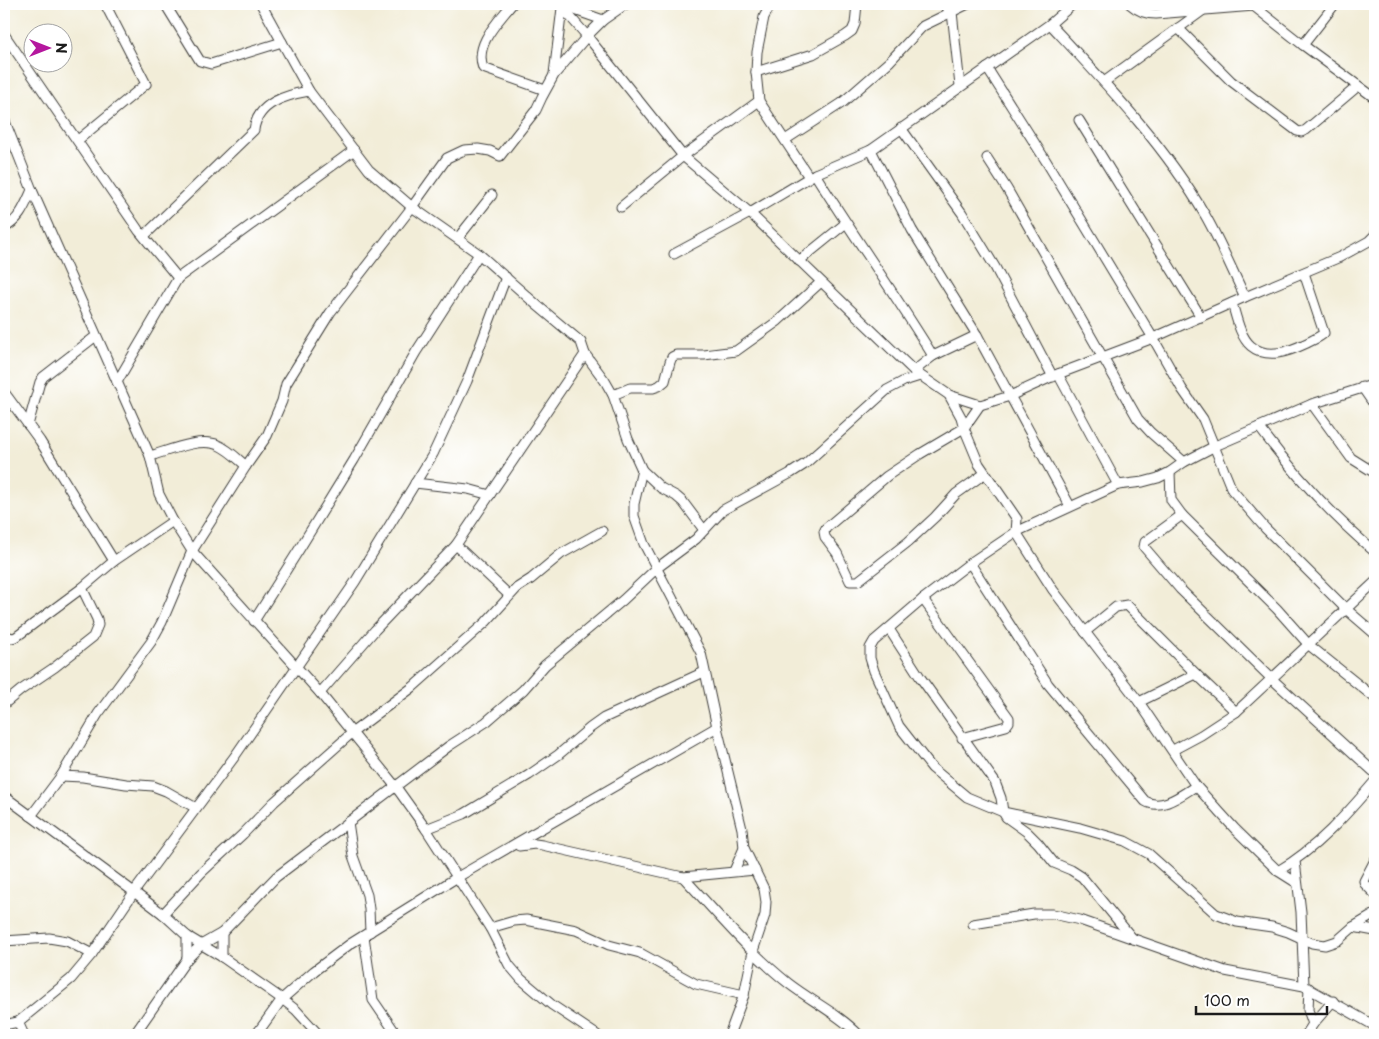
<svg xmlns="http://www.w3.org/2000/svg" width="1379" height="1039" font-family="'Playpen Sans',sans-serif">
	<style>
		.lines { fill: none; stroke-linecap: round; stroke-linejoin: round }
		.street-casing { stroke: #3c3b38; stroke-width: 11 }
		.street { stroke: #fff; stroke-width: 9 }
	</style>
	<rect width="100%" height="100%" fill="#fff"/>
	<filter id="ink" filterUnits="userSpaceOnUse"><feTurbulence type="fractalNoise" baseFrequency=".02" numOctaves="2"/><feDisplacementMap in="SourceGraphic" scale="10" xChannelSelector="R" yChannelSelector="G"/><feConvolveMatrix kernelMatrix="1 2 1 2 8 2 1 2 1" color-interpolation-filters="sRGB"/></filter>
	<filter id="wash" filterUnits="userSpaceOnUse"><feTurbulence type="fractalNoise" baseFrequency=".0096" numOctaves="4" result="noise"/><feDisplacementMap in="SourceGraphic" scale="20" xChannelSelector="R" yChannelSelector="G"/><feGaussianBlur stdDeviation="1.12" result="paint"/><feColorMatrix in="noise" values="0 0 0 0 0 0 0 0 0 0 0 0 0 0 0 0 0 1.4 0 .05"/><feComposite in="paint" operator="in"/></filter>
	<g filter="url(#wash)">
		<rect width="100%" height="100%" fill="#f2edd8"/>
	</g>
	<g filter="url(#ink)">
		<g class="lines">
			<g class="street-casing">
				<g id="street">
					<path d="M 165,4 L 200,61 L 211,64 L 282,42"/>
					<path d="M 261,4 L 309,91 L 369,170 L 412,207 L 479,254 L 538,306 L 581,342 L 585,354 L 605,381 L 613,395 L 628,439 L 642,470 L 661,488 L 676,496 L 683,502 L 704,530"/>
					<path d="M 512,4 C 498,22 474,44 483,68 L 545,90"/>
					<path d="M 559,4 L 587,36 L 683,156 L 750,213 L 914,371 L 949,395 L 961,417 L 964,428 L 979,464 L 1017,519 L 1016,532 L 1053,590 L 1139,702 L 1196,786 L 1235,829 L 1278,871 L 1297,883"/>
					<path d="M 775,4 L 770,6 L 764,17 L 757,52 L 756,72 L 759,101 L 809,177"/>
					<path d="M 943,4 L 952,12 L 960,86"/>
					<path d="M 1130,4 C 1138,11 1145,14 1156,14 L 1254,6"/>
					<path d="M 1251,4 L 1303,45 L 1375,98"/>
					<path d="M 1050,24 C 1105,83 1164,144 1205,215 C 1220,241 1232,270 1245,297"/>
					<path d="M 1178,28 L 1231,81 L 1297,131 L 1301,132 L 1306,130 L 1358,86"/>
					<path d="M 4,34 L 139,231 L 178,278 L 117,382"/>
					<path d="M 1303,45 L 1335,4"/>
					<path d="M 987,68 L 1046,161 L 1153,338 L 1182,389 L 1203,419 L 1232,490 L 1265,528 L 1346,609 L 1375,634"/>
					<path d="M 756,72 L 813,54 L 845,36 L 852,31 L 855,24 L 857,4"/>
					<path d="M 554,74 L 562,8 L 569,8 L 603,20"/>
					<path d="M 1104,82 L 1202,11"/>
					<path d="M 4,119 L 32,190 L 150,456 L 159,494 L 173,521 L 192,551 L 320,693 L 396,787 L 426,829 L 490,928 L 509,965 L 521,979 L 552,1005 L 597,1035"/>
					<path d="M 1079,120 L 1201,317"/>
					<path d="M 901,128 L 962,213 L 995,267 L 1053,377"/>
					<path d="M 78,140 L 146,84 L 105,4"/>
					<path d="M 785,140 L 842,103 L 890,61 L 923,26 L 968,4"/>
					<path d="M 871,150 L 912,230 L 977,335 L 1070,506"/>
					<path d="M 987,158 L 1007,189 L 1138,419 L 1151,433 L 1184,462"/>
					<path d="M 815,174 C 853,235 895,294 933,356"/>
					<path d="M 621,207 L 683,156 L 759,101"/>
					<path d="M 4,228 C 20,220 25,205 32,190"/>
					<path d="M 144,236 L 254,130 C 257,103 286,95 309,91"/>
					<path d="M 458,238 L 492,195"/>
					<path d="M 674,254 L 750,213 L 815,174 L 871,150 L 1050,24 L 1073,4"/>
					<path d="M 799,261 L 846,223"/>
					<path d="M 178,278 L 354,150"/>
					<path d="M 1232,303 C 1236,316 1240,337 1251,346 C 1268,360 1290,351 1307,343 C 1312,340 1319,338 1324,333 L 1304,273"/>
					<path d="M 914,371 L 933,356 L 977,335"/>
					<path d="M 1058,374 L 1118,485"/>
					<path d="M 1375,384 L 1312,404 L 1215,446 L 1184,462 L 1170,472 L 1158,478 L 1143,482 L 1118,485 L 1016,532 L 970,563 L 923,599 L 874,641 L 870,648 L 870,658 L 874,671 L 899,726 L 932,768 L 967,797 L 1003,812 L 1080,828 L 1125,841 L 1149,854 L 1216,914 L 1237,922 L 1272,927 L 1288,932 L 1312,943 L 1325,945 L 1337,941 L 1353,927 L 1375,931"/>
					<path d="M 1362,387 L 1375,406"/>
					<path d="M 4,392 L 40,441 L 114,561"/>
					<path d="M 613,395 L 630,388 L 653,388 L 659,386 L 665,381 L 670,362 L 672,357 L 676,355 L 704,355 L 736,351 L 778,321 L 821,282"/>
					<path d="M 949,395 L 980,405 L 1010,396 L 1058,374 L 1153,338 L 1245,297 L 1340,257 L 1369,241 L 1375,235"/>
					<path d="M 1312,404 L 1351,458 L 1375,473"/>
					<path d="M 980,405 L 964,428 L 920,454 L 887,476 L 826,528 L 824,532 L 825,537 L 837,553 L 850,581 L 858,581 L 908,542 L 935,517 L 956,494 L 984,474"/>
					<path d="M 28,425 L 40,382 L 43,377 L 96,336"/>
					<path d="M 1259,427 C 1294,474 1331,515 1375,552"/>
					<path d="M 150,456 C 168,451 200,437 218,445 C 228,449 237,458 246,466"/>
					<path d="M 642,470 L 634,504 L 634,516 L 644,544 L 701,653 L 717,727 L 742,829 L 744,848 L 764,889 L 766,902 L 765,915 L 753,951 L 744,995 L 729,1035"/>
					<path d="M 1170,472 L 1171,500 L 1182,515 L 1277,609 L 1309,645 L 1375,698"/>
					<path d="M 415,483 L 468,489 L 490,495"/>
					<path d="M 1182,515 L 1145,542 L 1144,547 L 1180,589 L 1271,678 L 1375,773"/>
					<path d="M 456,545 L 509,595"/>
					<path d="M 970,563 L 1048,684 L 1145,801 C 1162,811 1181,795 1196,786"/>
					<path d="M 923,599 L 1009,718 L 1009,722 L 1006,726 L 962,738"/>
					<path d="M 254,621 L 300,548 L 354,460 L 416,352 L 479,254"/>
					<path d="M 889,629 L 920,677 L 995,782 L 1001,798 L 1003,812 L 1006,817 L 1027,832 L 1038,843 L 1054,863 L 1071,870 L 1082,877 L 1133,939"/>
					<path d="M 1085,632 L 1116,607 L 1127,605 L 1196,674 L 1236,712"/>
					<path d="M 4,635 L 12,638 L 16,637 L 82,588 L 114,561 L 173,521"/>
					<path d="M 320,693 L 375,630 L 456,545 L 585,354"/>
					<path d="M 1139,702 L 1196,674"/>
					<path d="M 4,704 L 21,690 L 55,667 L 93,637 L 98,625 L 97,619 L 82,588"/>
					<path d="M 1173,750 L 1201,735 L 1236,712 L 1375,582"/>
					<path d="M 61,776 L 83,777 L 126,784 L 153,786 L 166,791 L 196,808"/>
					<path d="M 4,796 L 134,892 L 163,914 L 187,936 L 222,957 L 282,999 L 296,1010 L 319,1035"/>
					<path d="M 31,816 L 61,776 L 98,714 L 151,642 L 162,622 L 192,551 L 246,466 L 267,436 L 282,401 L 286,384 L 330,313 L 412,207 L 447,158 L 464,150 L 478,149 L 490,151 L 500,156 L 536,110 L 542,97 L 554,75 L 587,36 L 603,20 L 626,4"/>
					<path d="M 348,822 L 353,856 L 367,895 L 369,909 L 370,932"/>
					<path d="M 426,829 L 464,814 L 529,775 L 558,755 L 590,728 L 604,718 L 704,672"/>
					<path d="M 519,846 L 535,844 L 542,845 L 683,877 L 755,870"/>
					<path d="M 1375,860 L 1364,881 L 1365,884 L 1375,894"/>
					<path d="M 1295,861 L 1301,912 L 1304,986"/>
					<path d="M 734,871 L 744,848"/>
					<path d="M 1278,871 C 1316,849 1347,814 1375,781"/>
					<path d="M 683,877 C 717,913 749,952 788,983 C 811,1001 839,1014 859,1035"/>
					<path d="M 163,914 L 201,873 L 243,834 L 274,802 L 353,732 L 413,687 L 486,622 L 517,588 L 531,579 L 561,554 L 602,531"/>
					<path d="M 973,924 L 1034,914 L 1053,914 L 1080,920 L 1225,971 L 1304,986 L 1375,1026"/>
					<path d="M 1353,927 L 1375,914"/>
					<path d="M 490,928 L 514,921 L 526,920 L 576,930 L 609,945 L 640,953 L 696,984 L 744,995"/>
					<path d="M 222,933 L 222,957"/>
					<path d="M 364,936 L 373,1000 L 397,1035"/>
					<path d="M 4,941 L 49,938 L 67,941 L 92,954"/>
					<path d="M 187,959 L 187,936"/>
					<path d="M 1309,988 L 1308,1010 L 1313,1024"/>
					<path d="M 4,1025 L 18,1022"/>
					<path d="M 24,1035 L 18,1022 L 71,979 L 92,954 L 134,892 L 235,756 L 355,582 L 433,454 L 467,381 L 506,277"/>
					<path d="M 134,1035 L 187,959 L 201,945 L 222,933 L 276,877 L 449,746 L 486,722 L 523,690 L 545,665 L 623,600 L 657,568 L 696,539 L 723,510 L 791,473 L 805,464 L 887,390 L 904,381 L 920,376"/>
					<path d="M 256,1035 L 282,999 L 314,971 L 350,944 L 456,878 L 717,727"/>
					<path d="M 1306,1035 L 1313,1024 L 1333,1001"/>
				</g>
			</g>
			<use href="#street" class="street"/>
		</g>
	</g>
	<rect width="1379" height="1039" fill="none" stroke="#fff" stroke-width="20"/>
	<g transform="translate(48 48) rotate(90)"><circle r="24" fill="#ffffff" stroke="#a4a4a4"/>
	<path d="M0-4L9 19L0 12L-9 19Z" fill="#b5179e"/>
	<text y="-8" font-size="14" font-weight="bold" text-anchor="middle" fill="#1c1c1c">N</text>
	</g>
	<path d="M1196 1006v8h131v-8" fill="none" stroke="#1c1c1c" stroke-width="2.5"/>
	<text x="1204" y="1006" font-size="15" fill="#1c1c1c" stroke="#ffffff" stroke-width="4" paint-order="stroke">100 m</text>
</svg>
